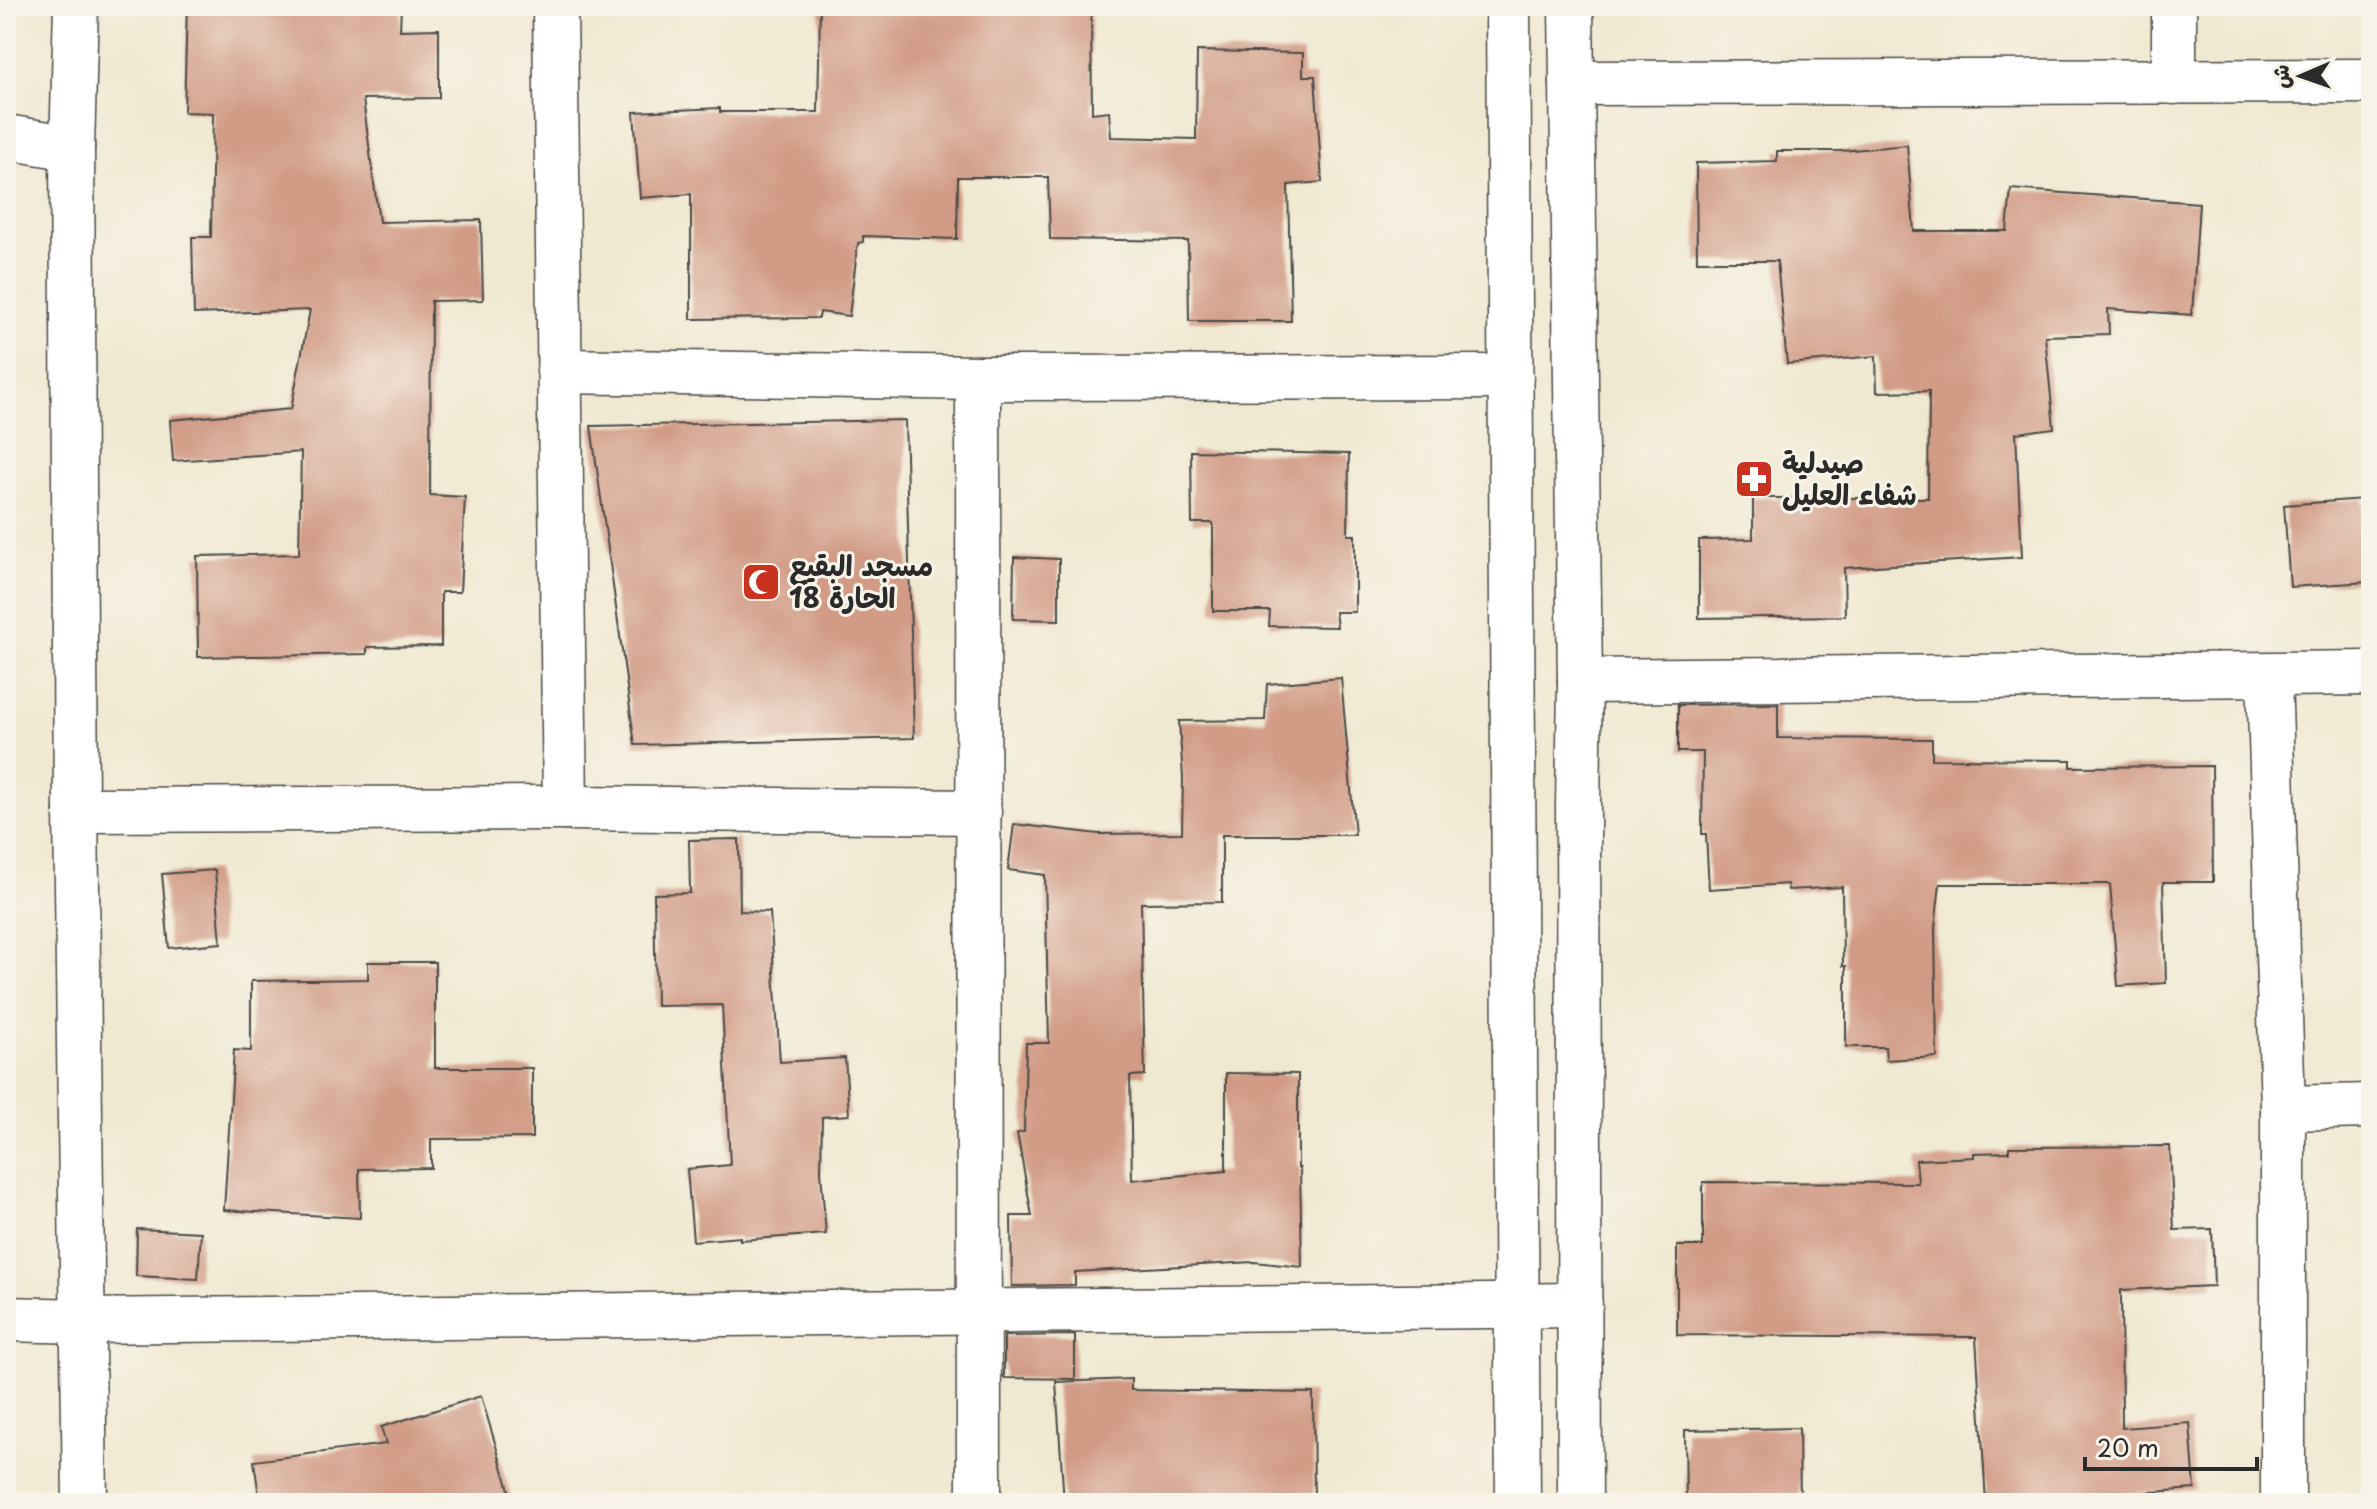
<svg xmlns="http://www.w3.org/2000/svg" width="2377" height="1509" font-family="'Playpen Sans','Playpen Sans Arabic',sans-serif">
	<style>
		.building { fill: #d19b86 }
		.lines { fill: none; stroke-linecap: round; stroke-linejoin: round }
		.minor-casing { stroke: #494844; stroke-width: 47 }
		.major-casing { stroke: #494844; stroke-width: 47 }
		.minor { stroke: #fff; stroke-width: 44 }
		.major { stroke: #fff; stroke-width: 44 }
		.labels { text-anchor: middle; stroke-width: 6; stroke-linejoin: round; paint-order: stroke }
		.poi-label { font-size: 28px; font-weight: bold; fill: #2b2b2b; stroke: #f7f3e8; text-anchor: start }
	</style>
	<rect width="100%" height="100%" fill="#f7f3e8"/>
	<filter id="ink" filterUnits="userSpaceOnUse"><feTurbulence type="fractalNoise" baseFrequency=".0125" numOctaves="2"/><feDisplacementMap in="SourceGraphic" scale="16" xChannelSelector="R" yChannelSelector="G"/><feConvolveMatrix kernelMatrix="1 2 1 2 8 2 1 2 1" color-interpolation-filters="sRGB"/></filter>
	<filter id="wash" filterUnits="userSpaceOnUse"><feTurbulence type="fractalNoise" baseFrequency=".006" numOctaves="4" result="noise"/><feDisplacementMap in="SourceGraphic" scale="32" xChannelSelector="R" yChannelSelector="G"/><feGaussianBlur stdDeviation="1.8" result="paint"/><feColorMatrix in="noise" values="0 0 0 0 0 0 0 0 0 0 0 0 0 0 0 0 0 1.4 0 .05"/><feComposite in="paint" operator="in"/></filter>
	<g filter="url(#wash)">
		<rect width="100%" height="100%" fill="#f0e9d2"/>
		<g id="blocks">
			<g class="building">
				<path d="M 187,6 L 401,6 L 400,30 L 439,29 L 439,98 L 363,99 L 379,222 L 481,220 L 483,300 L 431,301 L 430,495 L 465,497 L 460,592 L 441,592 L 441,646 L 367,647 L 367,654 L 198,657 L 197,556 L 299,554 L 301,452 L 173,461 L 170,420 L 291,409 L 310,310 L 194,314 L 192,237 L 211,237 L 213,113 L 184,112 Z"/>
				<path d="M 820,6 L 1091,6 L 1092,113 L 1109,111 L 1111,137 L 1196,139 L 1197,51 L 1303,53 L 1303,76 L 1315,76 L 1322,182 L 1288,185 L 1291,321 L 1189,321 L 1188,241 L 1050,239 L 1048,177 L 958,177 L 957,239 L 863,236 L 863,242 L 858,243 L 849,316 L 820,312 L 819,318 L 691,319 L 691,194 L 640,198 L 634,112 L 720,108 L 720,112 L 818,112 Z"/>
				<path d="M 1907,145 L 1914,231 L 2007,231 L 2011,189 L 2199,203 L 2192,315 L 2108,309 L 2109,334 L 2045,336 L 2054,428 L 2016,433 L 2022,557 L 1844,568 L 1845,616 L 1699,618 L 1699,540 L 1753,539 L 1753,498 L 1928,498 L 1929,391 L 1877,392 L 1876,356 L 1787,364 L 1777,261 L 1697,261 L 1696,163 L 1777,161 L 1777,151 L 1841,151 Z"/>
				<path d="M 905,420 L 914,738 L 635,745 L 591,426 Z"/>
				<path d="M 1191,451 L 1349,454 L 1348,535 L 1355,535 L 1355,612 L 1335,612 L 1337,627 L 1269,626 L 1270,611 L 1213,611 L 1213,523 L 1192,523 Z"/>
				<path d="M 2363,499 L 2368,582 L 2290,587 L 2284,505 Z"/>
				<path d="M 1014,557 L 1059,559 L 1059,620 L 1013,619 Z"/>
				<path d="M 1341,678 L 1355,835 L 1222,835 L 1222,902 L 1141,903 L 1145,1075 L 1130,1076 L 1132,1180 L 1226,1171 L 1226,1073 L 1298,1074 L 1298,1168 L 1300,1168 L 1302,1267 L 1254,1262 L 1075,1272 L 1075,1285 L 1012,1286 L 1011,1216 L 1032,1216 L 1017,1133 L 1024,1132 L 1026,1043 L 1049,1043 L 1045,875 L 1008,870 L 1014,824 L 1099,834 L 1182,833 L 1183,777 L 1179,721 L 1265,720 L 1267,684 Z"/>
				<path d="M 1778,704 L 1778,738 L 1932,739 L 1932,759 L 2071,760 L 2071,767 L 2212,766 L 2213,882 L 2163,882 L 2166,983 L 2118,986 L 2110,884 L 1940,884 L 1935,928 L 1937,1057 L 1886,1060 L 1885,1047 L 1846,1047 L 1846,966 L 1843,966 L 1842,887 L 1788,890 L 1787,884 L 1709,889 L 1706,834 L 1702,834 L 1703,752 L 1678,752 L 1678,705 Z"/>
				<path d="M 739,839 L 740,911 L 770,912 L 780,1062 L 845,1058 L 849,1115 L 822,1117 L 821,1172 L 826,1234 L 740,1240 L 740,1237 L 693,1241 L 687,1169 L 730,1165 L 722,1005 L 656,1006 L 654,894 L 690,893 L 689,840 Z"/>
				<path d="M 215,870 L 221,943 L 169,948 L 162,874 Z"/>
				<path d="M 368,962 L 435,962 L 435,1068 L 532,1068 L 532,1138 L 431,1139 L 431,1168 L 359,1169 L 360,1218 L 224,1210 L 234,1050 L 251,1051 L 251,981 L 368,979 Z"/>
				<path d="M 2170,1146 L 2174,1230 L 2212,1229 L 2214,1286 L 2121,1290 L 2122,1428 L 2190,1423 L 2195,1489 L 2049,1499 L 2049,1503 L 1986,1503 L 1976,1337 L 1677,1335 L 1677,1246 L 1703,1246 L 1703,1182 L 1918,1183 L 1916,1160 L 1974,1157 L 1974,1153 L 2009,1152 L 2009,1147 Z"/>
				<path d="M 137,1229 L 201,1232 L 198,1279 L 136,1276 Z"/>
				<path d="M 1075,1335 L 1075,1379 L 1004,1378 L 1004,1336 Z"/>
				<path d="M 1131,1379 L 1131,1390 L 1313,1393 L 1314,1503 L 1064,1503 L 1056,1382 Z"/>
				<path d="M 481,1396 L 513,1503 L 260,1503 L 254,1461 L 386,1444 L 381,1427 Z"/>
				<path d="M 1799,1428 L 1800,1503 L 1686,1503 L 1685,1430 Z"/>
			</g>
		</g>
	</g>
	<g filter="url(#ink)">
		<use href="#blocks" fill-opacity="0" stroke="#494844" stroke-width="2"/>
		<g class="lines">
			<g class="minor-casing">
				<g id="minor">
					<path d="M 76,6 L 72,148 L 76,810 L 85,1503"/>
					<path d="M 555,6 L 565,808"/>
					<path d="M 2174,82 L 2174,6"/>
					<path d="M 1572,83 L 2371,81"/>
					<path d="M 6,137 L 72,148"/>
					<path d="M 559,371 L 978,378 L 1511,377"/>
					<path d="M 978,378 L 979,1503"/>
					<path d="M 2269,675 L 2283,1108 L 2283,1503"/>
					<path d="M 1580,681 L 2371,673"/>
					<path d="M 76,810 L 565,808 L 979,812"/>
					<path d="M 2283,1108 L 2371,1106"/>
					<path d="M 6,1319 L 82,1321 L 1580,1305"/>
				</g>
			</g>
			<g class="major-casing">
				<g id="major">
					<path d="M 1508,6 L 1518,1503"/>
					<path d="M 1571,6 L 1580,681 L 1578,807 L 1580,1503"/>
				</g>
			</g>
			<use href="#minor" class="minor"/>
			<use href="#major" class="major"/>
		</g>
	</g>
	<defs>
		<g id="pharmacy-square" transform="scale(2)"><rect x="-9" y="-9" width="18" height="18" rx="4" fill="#c8321e" stroke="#f7f3e8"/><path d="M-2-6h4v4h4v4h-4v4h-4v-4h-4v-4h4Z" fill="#fff"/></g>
		<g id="mosque-square" transform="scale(2)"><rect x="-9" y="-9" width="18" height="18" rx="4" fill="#c8321e" stroke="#f7f3e8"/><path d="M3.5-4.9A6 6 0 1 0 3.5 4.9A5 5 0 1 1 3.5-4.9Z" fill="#fff"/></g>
	</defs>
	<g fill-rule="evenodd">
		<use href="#pharmacy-square" x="1754" y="479"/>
		<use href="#mosque-square" x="761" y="582"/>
	</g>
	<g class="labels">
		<g class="poi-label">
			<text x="1782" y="473">صيدلية<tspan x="1782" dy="32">شفاء العليل</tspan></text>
			<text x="789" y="576">مسجد البقيع<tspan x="789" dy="32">الحارة 18</tspan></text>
		</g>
	</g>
	<rect width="2377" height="1509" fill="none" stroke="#f7f3e8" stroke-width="32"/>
	<g transform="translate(2301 76) rotate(268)" stroke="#f7f3e8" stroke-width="6" paint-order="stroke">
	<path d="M0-6L14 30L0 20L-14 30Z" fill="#2b2b2b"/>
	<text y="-12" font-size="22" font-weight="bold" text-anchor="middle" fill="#2b2b2b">ش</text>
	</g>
	<path d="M2085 1457v12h172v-12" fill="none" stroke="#2b2b2b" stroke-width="4"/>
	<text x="2097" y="1457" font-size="24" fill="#2b2b2b" stroke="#f7f3e8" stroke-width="6" paint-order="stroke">20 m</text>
</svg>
